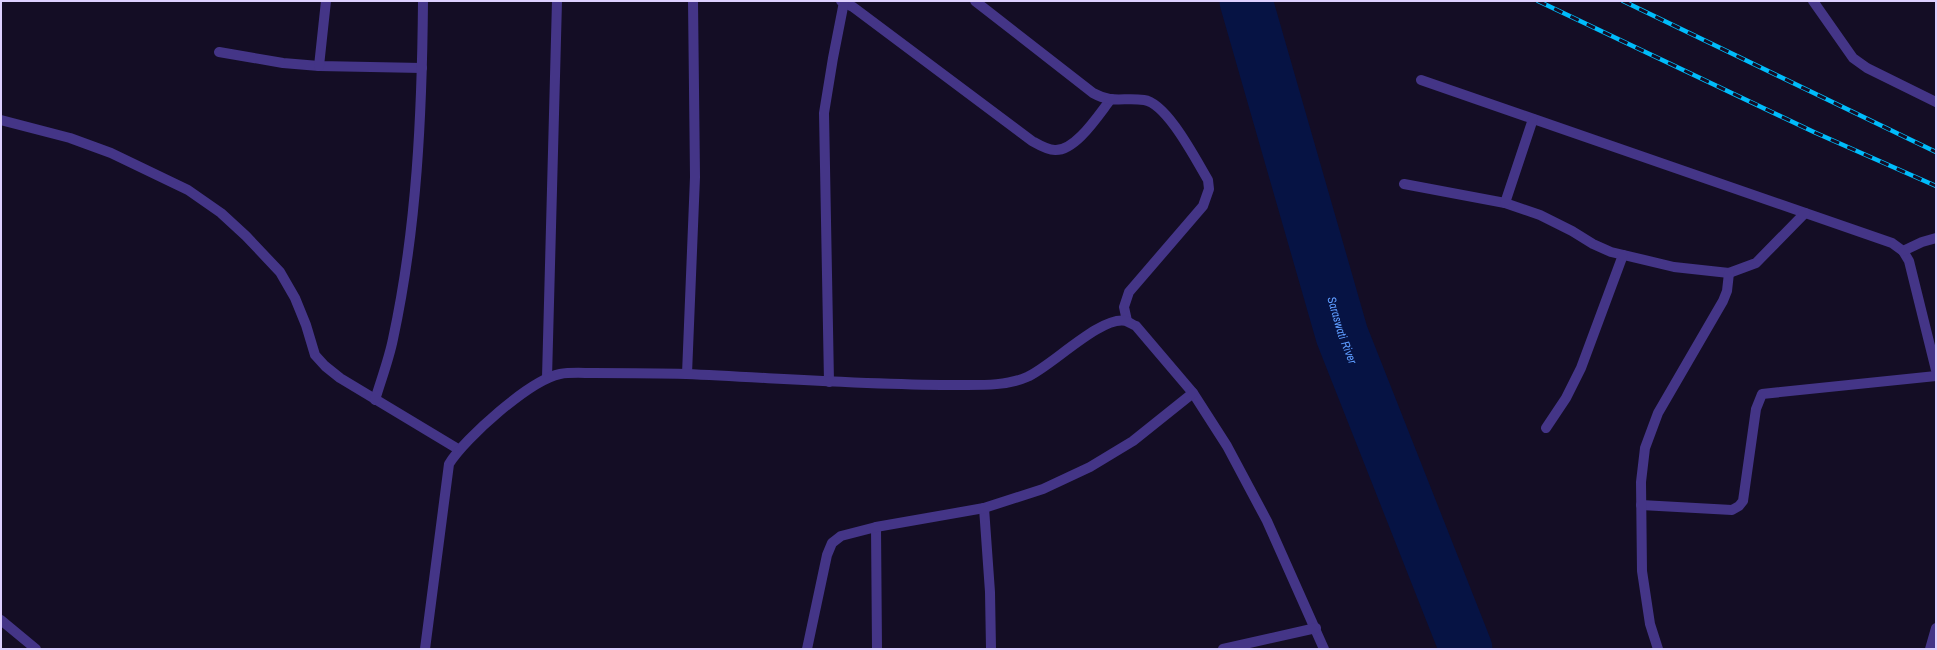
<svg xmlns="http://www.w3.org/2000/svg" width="1937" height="650" font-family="'Archivo Narrow',sans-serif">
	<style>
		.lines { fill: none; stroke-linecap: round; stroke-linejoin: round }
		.river { stroke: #061344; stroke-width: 53 }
		.street { stroke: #443587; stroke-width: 10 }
		.rail-casing { stroke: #00bcfb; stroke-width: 4.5 }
		.rail { stroke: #140d25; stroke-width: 3; stroke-dasharray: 9; stroke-linecap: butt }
		.labels { text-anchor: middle; stroke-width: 3; stroke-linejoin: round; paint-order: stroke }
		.water-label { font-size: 12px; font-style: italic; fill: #5e9cff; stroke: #140d25 }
	</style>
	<rect width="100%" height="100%" fill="#140d25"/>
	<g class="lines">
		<path class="river" id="s1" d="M 1246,1 L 1342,335 L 1466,649"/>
		<g class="street">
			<path d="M 841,1 L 853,7 L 1032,141 C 1039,145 1047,150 1055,150 C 1076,151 1099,114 1111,99"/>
			<path d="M 975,1 L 1093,93 C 1113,104 1123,97 1144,100 C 1167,103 1196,160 1208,180 L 1209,189 L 1203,206 L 1129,292 L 1124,307 L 1127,321"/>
			<path d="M 1813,1 L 1853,58 L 1867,68 L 1936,102"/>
			<path d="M 219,52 L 283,63 L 319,66 L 422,68"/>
			<path d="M 319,66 L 326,1"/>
			<path d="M 1421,80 L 1892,243 L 1903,251 L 1909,261 L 1936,370"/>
			<path d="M 1,120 L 70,138 L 111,153 L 188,190 L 221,213 L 246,236 L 280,272 L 295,298 L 306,325 L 315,355 L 325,366 L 340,378 L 458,449"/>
			<path d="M 1404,184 L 1505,203 L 1540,215 L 1572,231 L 1593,244 L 1611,252 L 1674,267 L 1729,273 L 1756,263 L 1805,213"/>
			<path d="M 1505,203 L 1533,119"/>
			<path d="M 1903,251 L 1922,242 L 1936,238"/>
			<path d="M 687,374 L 695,177 L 693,1"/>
			<path d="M 547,378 L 557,1"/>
			<path d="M 829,382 L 824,113 L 833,58 L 844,2"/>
			<path d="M 375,400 C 381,380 389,359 393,339 C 417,228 422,114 423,1"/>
			<path d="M 1546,428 L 1566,398 L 1581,368 L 1623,255"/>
			<path d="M 1641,505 L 1732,510 L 1739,506 L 1743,501 L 1756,409 L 1762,394 L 1936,376"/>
			<path d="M 984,508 L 990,592 L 991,649"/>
			<path d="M 876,527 L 877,649"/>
			<path d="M 1,620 L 36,649"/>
			<path d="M 425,649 L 449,464 C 465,438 530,380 560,374 C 570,372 583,373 593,373 C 624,373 655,373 686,374 C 777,378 867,385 958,385 C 980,385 1007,386 1027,377 C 1051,367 1101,315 1126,321 C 1129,322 1133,325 1136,326 L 1193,393 L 1227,446 L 1267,521 L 1324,649"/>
			<path d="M 807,649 L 827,555 L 832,543 L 841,536 L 876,527 L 984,508 L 1043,489 L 1090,467 L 1133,441 L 1193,393"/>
			<path d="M 1223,649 L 1316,628"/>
			<path d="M 1658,649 L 1650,624 L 1642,571 L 1641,482 L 1645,448 L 1658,413 L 1723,301 L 1727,291 L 1729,273"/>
			<path d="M 1930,649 L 1936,628"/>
		</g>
		<g class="rail-casing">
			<g id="rail">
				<path d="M 1538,1 L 1816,133 L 1936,186"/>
				<path d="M 1623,1 L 1936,152"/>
			</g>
		</g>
		<use href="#rail" class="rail"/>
	</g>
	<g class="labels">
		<g class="water-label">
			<text dy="4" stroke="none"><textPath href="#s1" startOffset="343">Saraswati River</textPath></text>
		</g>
	</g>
	<rect width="1937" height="650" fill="none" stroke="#ddd0ff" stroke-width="4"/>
</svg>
